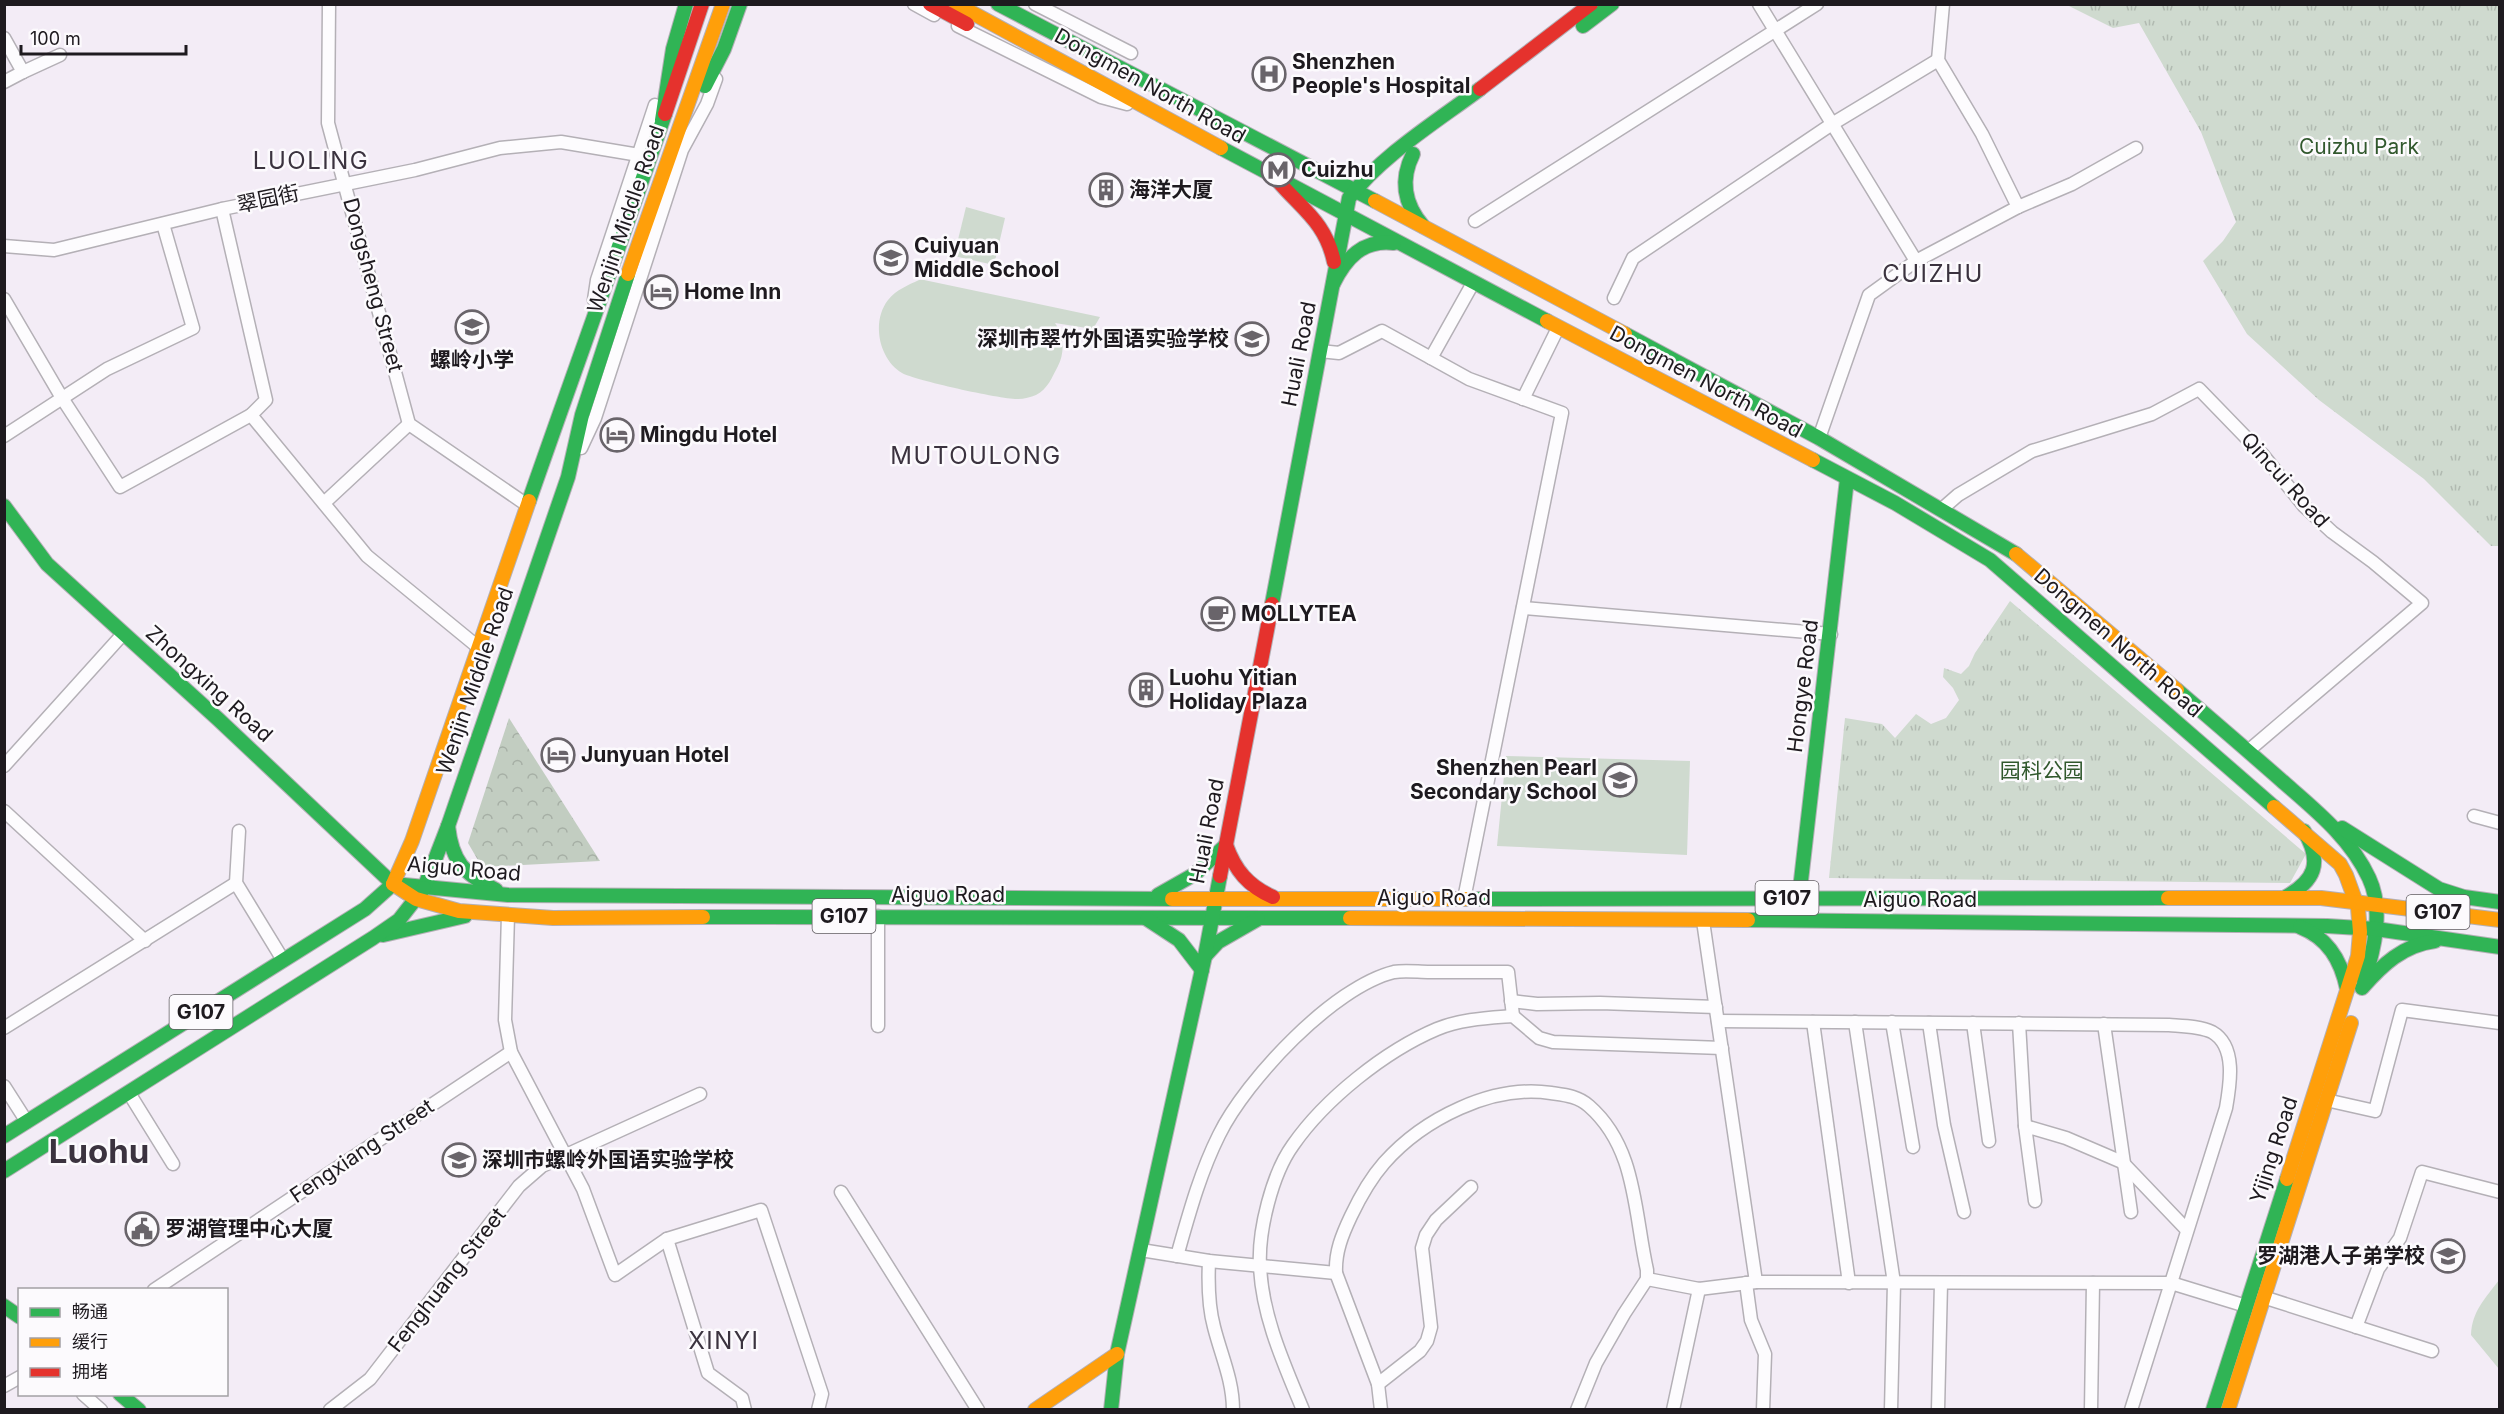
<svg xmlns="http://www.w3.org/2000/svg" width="2504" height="1414" font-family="Inter,'Noto Sans SC',sans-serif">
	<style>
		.grass { fill: #cfdacf }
		.forest { fill: url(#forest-crowns) }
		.park { fill: url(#park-tufts) }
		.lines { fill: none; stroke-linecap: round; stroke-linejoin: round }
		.street-casing { stroke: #b4b0b6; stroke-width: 15 }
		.fast-casing { stroke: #b4b0b6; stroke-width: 16 }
		.slow-casing { stroke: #b4b0b6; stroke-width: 16 }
		.jam-casing { stroke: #b4b0b6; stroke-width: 16 }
		.street { stroke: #fdfcfe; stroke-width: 12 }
		.fast { stroke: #30b455; stroke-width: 14 }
		.slow { stroke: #ff9f0a; stroke-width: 14 }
		.jam { stroke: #e5322d; stroke-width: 14 }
		.labels { text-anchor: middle; stroke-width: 5; stroke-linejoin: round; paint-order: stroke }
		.shield { fill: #fcfafd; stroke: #615d62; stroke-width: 1.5 }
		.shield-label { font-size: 20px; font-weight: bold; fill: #1e1a1f }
		.poi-label { font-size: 21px; font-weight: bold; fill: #1e1a1f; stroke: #fcfafd; text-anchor: start }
		.street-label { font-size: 21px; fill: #1e1a1f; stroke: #fcfafd }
		.park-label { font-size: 21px; fill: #31582d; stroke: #fcfafd }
		.quarter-label { font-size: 24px; letter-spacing: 1.5px; fill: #3b333f; stroke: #fcfafd }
		.town-label { font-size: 33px; font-weight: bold; fill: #3b333f; stroke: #fcfafd }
	</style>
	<defs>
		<pattern id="forest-crowns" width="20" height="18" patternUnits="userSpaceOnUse" patternTransform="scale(1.5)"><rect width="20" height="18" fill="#c2cdc1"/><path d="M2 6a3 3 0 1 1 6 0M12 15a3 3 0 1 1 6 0" fill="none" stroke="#a6afa5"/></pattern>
		<pattern id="park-tufts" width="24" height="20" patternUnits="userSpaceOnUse" patternTransform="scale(1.5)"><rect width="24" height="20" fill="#cfdacf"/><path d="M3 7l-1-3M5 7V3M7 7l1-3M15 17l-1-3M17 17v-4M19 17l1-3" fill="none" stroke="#b1bab1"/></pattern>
	</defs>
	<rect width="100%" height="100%" fill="#f3ecf6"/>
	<g class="grass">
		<path d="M 966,207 L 1005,218 L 994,265 L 954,256 Z"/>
		<path d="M 919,280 L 924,280 L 1100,317 L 1093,329 L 1055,323 C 1064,336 1065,352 1058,366 C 1052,377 1048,389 1036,395 C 1031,397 1024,399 1018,399 C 1004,400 914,380 902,373 C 879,359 871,322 888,300 C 896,290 908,285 919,280 Z"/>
		<path d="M 1506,756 L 1690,761 L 1687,855 L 1497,846 Z"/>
		<path d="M 2499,1280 L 2500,1280 L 2499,1369 L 2471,1335 C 2472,1311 2485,1299 2499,1280 Z"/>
	</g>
	<path class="forest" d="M 509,718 L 600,861 L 482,867 L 468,843 Z"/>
	<g class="park">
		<path d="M 2067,5 L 2499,5 L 2499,546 L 2491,546 L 2424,479 L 2319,400 L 2247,334 L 2203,261 L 2223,241 L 2236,222 L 2201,132 L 2139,23 L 2113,28 Z"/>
		<path d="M 2010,601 L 2306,854 L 2290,883 L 1829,878 L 1845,718 L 1882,724 L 1895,738 L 1916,714 L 1931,724 L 1946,718 L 1959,700 L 1953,688 L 1943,677 L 1944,668 L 1961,674 L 1969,666 L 1975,653 Z"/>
	</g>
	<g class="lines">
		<g class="street-casing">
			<g id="street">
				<path d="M 329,4 L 328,123 L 409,424 L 527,505"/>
				<path d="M 914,4 L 934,15"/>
				<path d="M 1035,4 L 1131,53"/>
				<path d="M 1759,4 L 1916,261"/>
				<path d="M 1943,4 L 1938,60 L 1982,134 L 2018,207"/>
				<path d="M 958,26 L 1101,97 L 1127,104"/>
				<path d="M 4,38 L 23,72 L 4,82"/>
				<path d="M 23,72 L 60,55"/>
				<path d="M 222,209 L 266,400 L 251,415"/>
				<path d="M 1475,221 L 1817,4"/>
				<path d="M 4,246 L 54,250 L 222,209 L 415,170 L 500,148 L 561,142 L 639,155"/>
				<path d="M 1614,298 L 1633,258 L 1832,124 L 1938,60"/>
				<path d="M 4,299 L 62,398 L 120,487 L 251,415 L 367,556 L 478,647"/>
				<path d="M 594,300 L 597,280 L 655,105"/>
				<path d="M 1320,351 L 1339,353 L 1382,331 L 1431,358"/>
				<path d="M 1523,399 L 1558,328"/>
				<path d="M 4,436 L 107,369 L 193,328 L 163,224"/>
				<path d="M 1819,438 L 1869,295 L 1916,261 L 2018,207 L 2072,184 L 2136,148"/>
				<path d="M 581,448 L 595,418 L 682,150 L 707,104 L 716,79"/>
				<path d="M 324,503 L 409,424"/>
				<path d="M 1942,509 L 1958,495 L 2032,451 L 2152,414 L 2199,389 L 2263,455 L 2304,506 L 2332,532 L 2373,562 L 2422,603 L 2248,751"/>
				<path d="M 1523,608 L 1831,634"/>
				<path d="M 4,766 L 123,634"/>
				<path d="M 4,811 L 145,941"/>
				<path d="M 2474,816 L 2500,823"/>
				<path d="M 239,831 L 236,883 L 283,960"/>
				<path d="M 1464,899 L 1562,413 L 1469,379 L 1431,358 L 1473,283"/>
				<path d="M 508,915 L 505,1020 L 511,1052 L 583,1189 L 615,1275 L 667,1239"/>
				<path d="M 878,916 L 878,1026"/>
				<path d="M 1703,921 L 1756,1282"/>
				<path d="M 1511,1001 L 1537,1004 L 1600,1003 L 1716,1007"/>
				<path d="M 1718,1021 L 2169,1025 C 2183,1026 2200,1026 2212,1032 C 2237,1046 2230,1085 2226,1108 L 2131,1410"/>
				<path d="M 1813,1022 L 1849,1283"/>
				<path d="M 1855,1022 L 1894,1283 L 1891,1410"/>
				<path d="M 1892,1022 L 1913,1147"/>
				<path d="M 1929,1023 L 1944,1125 L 1964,1212"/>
				<path d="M 1973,1023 L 1989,1141"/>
				<path d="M 2019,1023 L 2025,1126 L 2035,1201"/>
				<path d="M 2104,1024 L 2131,1212"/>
				<path d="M 4,1028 L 236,883"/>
				<path d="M 4,1086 L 27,1122"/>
				<path d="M 129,1093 L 173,1164"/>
				<path d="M 2326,1100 L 2375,1111 L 2402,1010 L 2500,1023"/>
				<path d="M 2025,1126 L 2066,1138 L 2122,1162 L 2187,1230"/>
				<path d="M 841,1192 L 978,1410"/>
				<path d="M 1141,1250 L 1209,1261 L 1336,1273"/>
				<path d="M 1177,1256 C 1189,1214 1200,1173 1219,1135 C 1246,1080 1333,987 1394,972 C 1405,970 1418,972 1430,972 C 1456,972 1482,972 1508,972 L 1513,1016"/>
				<path d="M 1209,1261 C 1208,1283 1208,1305 1214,1327 C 1221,1355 1233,1380 1233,1410"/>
				<path d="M 1647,1279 L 1699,1289 L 1756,1282 L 2171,1283 L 2246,1306"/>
				<path d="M 1746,1283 L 1751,1320 L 1765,1354 L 1763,1410"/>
				<path d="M 154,1290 L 511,1052"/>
				<path d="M 2263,1297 L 2432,1351"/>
				<path d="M 2356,1327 L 2378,1269 L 2400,1238 L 2422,1172 L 2500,1192"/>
				<path d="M 1378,1384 L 1420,1351 L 1427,1341 L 1431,1327 L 1422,1248 L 1426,1235 L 1436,1220 L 1471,1187"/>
				<path d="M 4,1386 L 20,1377"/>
				<path d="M 83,1394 L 101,1410"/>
				<path d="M 330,1410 L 370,1379 L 519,1186 L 542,1166 L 700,1094"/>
				<path d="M 745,1410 L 742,1398 L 708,1373 L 667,1239 L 761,1210 L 822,1394 L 818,1410"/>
				<path d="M 1303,1410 C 1284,1364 1262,1316 1260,1266 C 1258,1231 1272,1174 1293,1145 C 1325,1099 1385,1051 1437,1029 C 1461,1019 1488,1018 1513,1016 L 1539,1038 L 1553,1042 L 1722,1048"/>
				<path d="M 1381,1410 L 1378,1384 L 1336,1273 C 1335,1252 1342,1235 1351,1216 C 1360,1197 1370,1179 1384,1163 C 1423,1119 1492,1084 1551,1093 C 1565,1095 1578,1096 1589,1106 C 1637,1148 1634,1213 1647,1270 L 1647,1279 L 1624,1314 L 1596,1363 L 1577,1410"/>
				<path d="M 1673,1410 L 1699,1289"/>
				<path d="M 1938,1410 L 1941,1283"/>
				<path d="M 2091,1410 L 2093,1283"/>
			</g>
		</g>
		<g class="fast-casing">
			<g id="fast">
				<path d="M 998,4 L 1375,201"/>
				<path d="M 1583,26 L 1612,4"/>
				<path d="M 705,86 L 724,49 L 740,4"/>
				<path d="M 662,120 L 673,49 L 686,4"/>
				<path d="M 1221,148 L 1547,321"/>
				<path d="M 1413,154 C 1400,180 1404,204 1423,226"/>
				<path d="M 1333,284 C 1346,258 1363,239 1394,243"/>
				<path d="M 1625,334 L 1819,438 L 2016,554"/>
				<path d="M 1813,460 L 1895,503 L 1990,560 L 2274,807"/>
				<path d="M 529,501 C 574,372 621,243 665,114"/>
				<path d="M 4,506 L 47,564 L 218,719 L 393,884"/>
				<path d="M 1272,604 L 1349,198 C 1382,155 1436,122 1480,89"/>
				<path d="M 2177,690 C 2212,720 2247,750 2281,780 C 2314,809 2350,837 2369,878 C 2384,910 2374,950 2364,981"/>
				<path d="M 448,826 C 452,862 464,874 496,890"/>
				<path d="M 2342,828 L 2439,889 L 2464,897 L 2500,902"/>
				<path d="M 404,885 L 508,895 L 1172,899"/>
				<path d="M 424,888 L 448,826 L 568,477 L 582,415 L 628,274"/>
				<path d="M 1158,895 L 1195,874 L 1226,845"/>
				<path d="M 1799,898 L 1847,479"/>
				<path d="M 2284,898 C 2315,881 2323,863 2304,831"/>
				<path d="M 1467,899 L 2168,898"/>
				<path d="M 703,917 L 1350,918"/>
				<path d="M 1147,919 L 1179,940 L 1202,970"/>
				<path d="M 1748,920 L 2327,926 L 2376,929 L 2500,947"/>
				<path d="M 2300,927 C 2328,938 2341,960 2347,989"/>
				<path d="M 383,935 L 465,916"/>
				<path d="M 1205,956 L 1218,942 L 1258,919"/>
				<path d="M 2362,988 C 2382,965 2403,945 2435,941"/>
				<path d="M 4,1136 L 365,909 L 393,884"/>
				<path d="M 4,1171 L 373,938 L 399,920 L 424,888"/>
				<path d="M 4,1306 L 20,1317"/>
				<path d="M 120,1394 L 139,1410"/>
				<path d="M 1111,1410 L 1117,1354 L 1205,956 L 1220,876"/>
				<path d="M 2213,1410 L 2287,1179"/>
			</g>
		</g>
		<g class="slow-casing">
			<g id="slow">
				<path d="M 956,4 L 1221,148"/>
				<path d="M 1375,201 L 1625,334"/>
				<path d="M 628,274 L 723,4"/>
				<path d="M 1547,321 L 1813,460"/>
				<path d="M 2016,554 L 2177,690"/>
				<path d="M 2274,807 L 2340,864 L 2346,875 L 2358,908 L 2360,932 L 2358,956 L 2287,1179"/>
				<path d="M 393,884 L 412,841 L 529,501"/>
				<path d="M 393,884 L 416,899 L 459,911 L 553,918 L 703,917"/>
				<path d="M 2168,898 L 2321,898 L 2500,920"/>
				<path d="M 1172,899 L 1467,899"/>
				<path d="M 1350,918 L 1748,920"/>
				<path d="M 1035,1410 L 1117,1354"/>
				<path d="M 2228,1410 L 2351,1023"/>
			</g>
		</g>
		<g class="jam-casing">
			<g id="jam">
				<path d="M 930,4 L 967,24"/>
				<path d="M 1480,89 L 1591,4"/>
				<path d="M 665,114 L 702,4"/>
				<path d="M 1278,181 C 1302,209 1326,223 1334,262"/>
				<path d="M 1226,845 C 1235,870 1248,886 1273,897"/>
				<path d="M 1220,876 L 1272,604"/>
			</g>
		</g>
		<use href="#street" class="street"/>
		<use href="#fast" class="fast"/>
		<use href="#slow" class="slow"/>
		<use href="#jam" class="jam"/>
	</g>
	<defs>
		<g id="hospital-ring" transform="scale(1.725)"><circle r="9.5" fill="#fcfafd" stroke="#69646a" stroke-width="1.5"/><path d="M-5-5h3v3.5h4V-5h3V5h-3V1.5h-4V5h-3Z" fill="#69646a"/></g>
		<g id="metro-ring" transform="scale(1.725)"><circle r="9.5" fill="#fcfafd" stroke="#69646a" stroke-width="1.5"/><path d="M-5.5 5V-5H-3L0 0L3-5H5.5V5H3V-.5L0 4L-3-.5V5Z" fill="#69646a"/></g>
		<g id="building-ring" transform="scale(1.725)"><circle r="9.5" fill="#fcfafd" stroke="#69646a" stroke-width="1.5"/><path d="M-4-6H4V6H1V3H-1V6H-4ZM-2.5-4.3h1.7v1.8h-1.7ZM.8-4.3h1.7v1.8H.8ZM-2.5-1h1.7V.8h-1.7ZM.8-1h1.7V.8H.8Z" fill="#69646a"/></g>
		<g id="school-ring" transform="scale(1.725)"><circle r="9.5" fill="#fcfafd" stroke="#69646a" stroke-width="1.5"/><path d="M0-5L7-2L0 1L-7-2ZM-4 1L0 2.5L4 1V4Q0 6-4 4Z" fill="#69646a"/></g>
		<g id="hotel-ring" transform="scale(1.725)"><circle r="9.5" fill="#fcfafd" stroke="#69646a" stroke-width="1.5"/><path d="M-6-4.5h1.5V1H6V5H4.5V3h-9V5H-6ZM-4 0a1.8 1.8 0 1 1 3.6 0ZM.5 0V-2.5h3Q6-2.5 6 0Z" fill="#69646a"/></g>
		<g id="cafe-ring" transform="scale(1.725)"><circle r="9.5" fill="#fcfafd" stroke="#69646a" stroke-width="1.5"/><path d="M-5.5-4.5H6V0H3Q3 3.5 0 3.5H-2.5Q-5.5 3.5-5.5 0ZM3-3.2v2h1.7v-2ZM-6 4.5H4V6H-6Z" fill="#69646a"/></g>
		<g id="civic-ring" transform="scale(1.725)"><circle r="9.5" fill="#fcfafd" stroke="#69646a" stroke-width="1.5"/><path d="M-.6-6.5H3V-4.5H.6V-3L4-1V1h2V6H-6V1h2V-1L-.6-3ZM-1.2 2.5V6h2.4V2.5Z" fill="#69646a"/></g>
	</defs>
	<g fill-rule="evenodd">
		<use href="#hospital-ring" x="1269" y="74"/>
		<use href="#metro-ring" x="1278" y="170"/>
		<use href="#building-ring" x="1106" y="190"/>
		<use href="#school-ring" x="891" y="258"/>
		<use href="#hotel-ring" x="661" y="292"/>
		<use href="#school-ring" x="472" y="327"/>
		<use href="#school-ring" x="1252" y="339"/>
		<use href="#hotel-ring" x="617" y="435"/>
		<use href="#cafe-ring" x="1218" y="614"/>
		<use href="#building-ring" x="1146" y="690"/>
		<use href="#hotel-ring" x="558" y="755"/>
		<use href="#school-ring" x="1620" y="780"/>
		<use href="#school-ring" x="459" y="1160"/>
		<use href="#civic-ring" x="142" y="1229"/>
		<use href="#school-ring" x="2448" y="1256"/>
	</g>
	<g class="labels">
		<g class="shield">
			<rect x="1755.5" y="881" width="63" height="34" rx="4.5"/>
			<rect x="2406.5" y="895" width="63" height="34" rx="4.5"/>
			<rect x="812.5" y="899" width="63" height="34" rx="4.5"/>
			<rect x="169.5" y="995" width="63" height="34" rx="4.5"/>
		</g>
		<g class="shield-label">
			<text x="1787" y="905">G107</text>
			<text x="2438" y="919">G107</text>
			<text x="844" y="923">G107</text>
			<text x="201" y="1019">G107</text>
		</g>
		<g class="poi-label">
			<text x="1292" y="69">Shenzhen<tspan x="1292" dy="24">People's Hospital</tspan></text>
			<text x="1301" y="177">Cuizhu</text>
			<text x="1129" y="197">海洋大厦</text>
			<text x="914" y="253">Cuiyuan<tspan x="914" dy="24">Middle School</tspan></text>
			<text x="684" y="299">Home Inn</text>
			<text x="1229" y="346" text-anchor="end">深圳市翠竹外国语实验学校</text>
			<text x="472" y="367" text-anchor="middle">螺岭小学</text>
			<text x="640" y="442">Mingdu Hotel</text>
			<text x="1241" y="621">MOLLYTEA</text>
			<text x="1169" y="685">Luohu Yitian<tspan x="1169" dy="24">Holiday Plaza</tspan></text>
			<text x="581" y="762">Junyuan Hotel</text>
			<text x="1597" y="775" text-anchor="end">Shenzhen Pearl<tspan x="1597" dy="24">Secondary School</tspan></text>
			<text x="482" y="1167">深圳市螺岭外国语实验学校</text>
			<text x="165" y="1236">罗湖管理中心大厦</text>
			<text x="2425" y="1263" text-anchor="end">罗湖港人子弟学校</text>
		</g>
		<g class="street-label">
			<text transform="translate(1150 86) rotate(29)" y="7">Dongmen North Road</text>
			<text transform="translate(268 199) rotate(-12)" y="7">翠园街</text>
			<text transform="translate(626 219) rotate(-71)" y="7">Wenjin Middle Road</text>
			<text transform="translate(373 285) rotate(75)" y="7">Dongsheng Street</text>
			<text transform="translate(1299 354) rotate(-79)" y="7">Huali Road</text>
			<text transform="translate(1706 382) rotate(28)" y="7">Dongmen North Road</text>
			<text transform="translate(2285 480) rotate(48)" y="7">Qincui Road</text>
			<text transform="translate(2118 643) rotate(41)" y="7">Dongmen North Road</text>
			<text transform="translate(475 681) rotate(-71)" y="7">Wenjin Middle Road</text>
			<text transform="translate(209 684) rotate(42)" y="7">Zhongxing Road</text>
			<text transform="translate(1803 686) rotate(-83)" y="7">Hongye Road</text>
			<text transform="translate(1207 831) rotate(-79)" y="7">Huali Road</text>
			<text transform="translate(464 869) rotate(5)" y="7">Aiguo Road</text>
			<text x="948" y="902">Aiguo Road</text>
			<text x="1434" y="905">Aiguo Road</text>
			<text x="1920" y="907">Aiguo Road</text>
			<text transform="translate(2274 1150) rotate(-72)" y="7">Yijing Road</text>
			<text transform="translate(362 1151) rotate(-34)" y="7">Fengxiang Street</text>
			<text transform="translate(447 1280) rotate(-52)" y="7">Fenghuang Street</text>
		</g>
		<g class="park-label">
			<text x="2359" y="154">Cuizhu Park</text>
			<text x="2042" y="778">园科公园</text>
		</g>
		<g class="quarter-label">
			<text x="311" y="169">LUOLING</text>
			<text x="1933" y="282">CUIZHU</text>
			<text x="976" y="464">MUTOULONG</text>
			<text x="724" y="1349">XINYI</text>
		</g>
		<g class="town-label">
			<text x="99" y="1163">Luohu</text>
		</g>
	</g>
	<rect width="2504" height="1414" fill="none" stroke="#1e1a1f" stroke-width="12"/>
	<rect x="18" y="1288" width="210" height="108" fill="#fcfafd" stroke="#a3a0a4" stroke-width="1.5"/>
	<rect x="30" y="1308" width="30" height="9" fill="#30b455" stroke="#a3a0a4" stroke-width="1.5"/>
	<text x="72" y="1318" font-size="18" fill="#1e1a1f">畅通</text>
	<rect x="30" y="1338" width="30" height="9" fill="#ff9f0a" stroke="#a3a0a4" stroke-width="1.5"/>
	<text x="72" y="1348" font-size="18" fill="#1e1a1f">缓行</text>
	<rect x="30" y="1368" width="30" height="9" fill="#e5322d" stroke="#a3a0a4" stroke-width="1.5"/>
	<text x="72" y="1378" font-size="18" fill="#1e1a1f">拥堵</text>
	<path d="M21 45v9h165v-9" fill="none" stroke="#1e1a1f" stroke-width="3"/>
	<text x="30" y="45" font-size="18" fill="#1e1a1f" stroke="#fcfafd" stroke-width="4.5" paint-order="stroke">100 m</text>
</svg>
